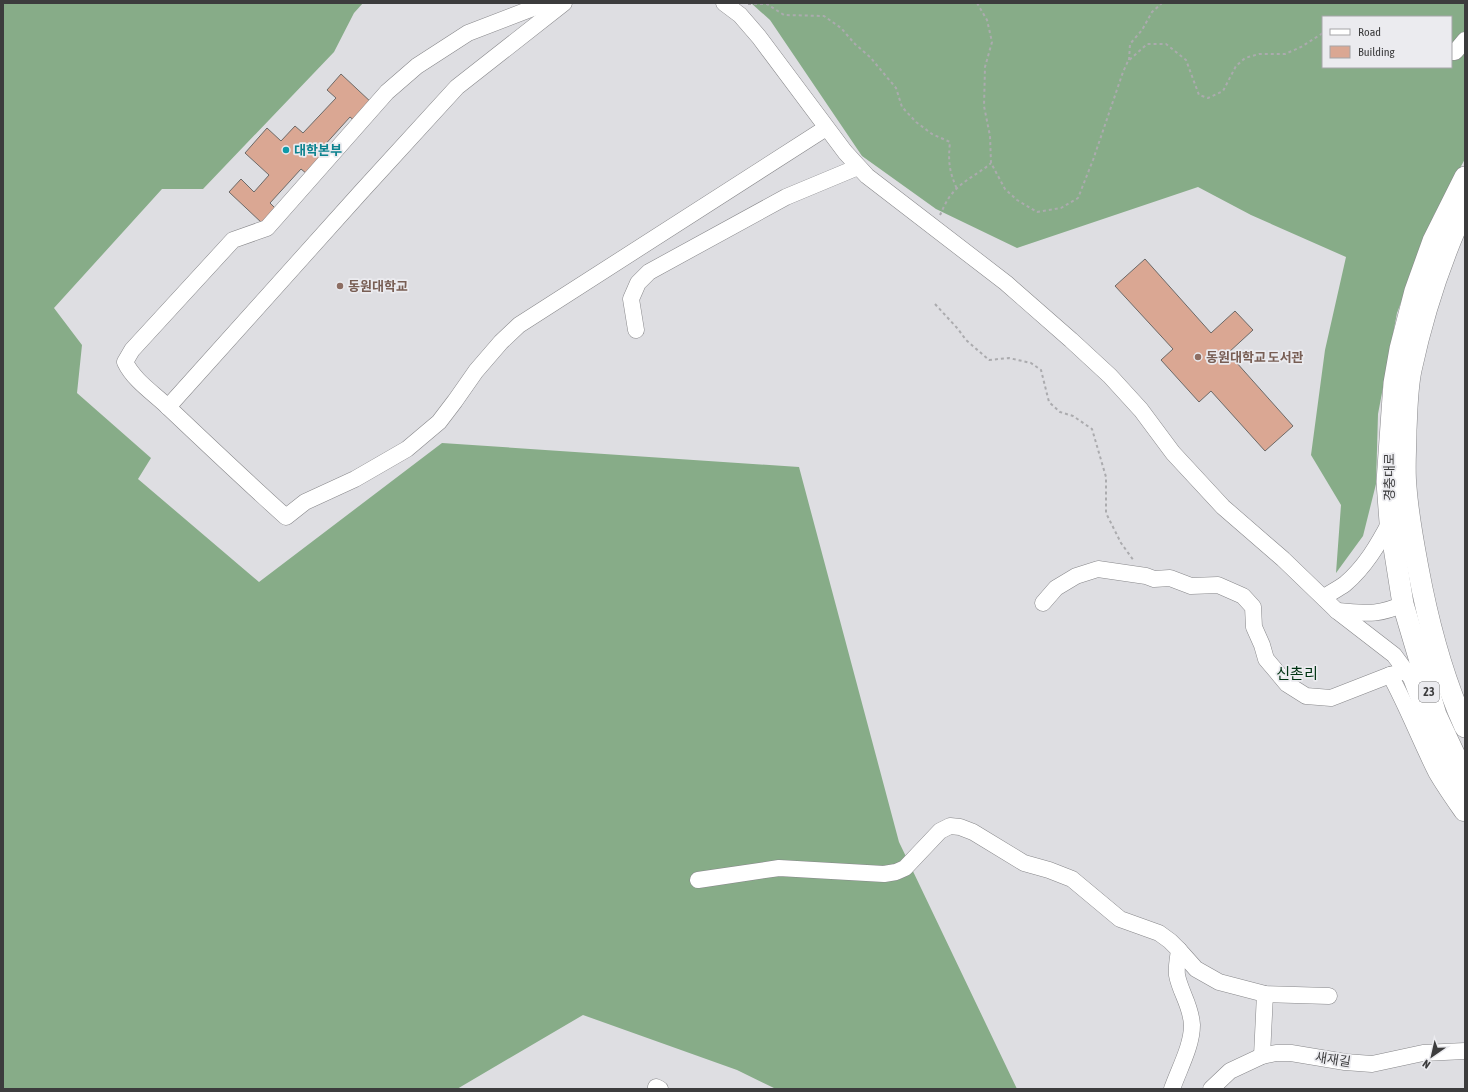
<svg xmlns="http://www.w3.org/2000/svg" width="1468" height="1092" font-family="'Asap Condensed','Noto Sans KR',sans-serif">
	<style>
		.forest { fill: #87ac88; fill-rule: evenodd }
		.building { fill: #daa793; stroke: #6c6967 }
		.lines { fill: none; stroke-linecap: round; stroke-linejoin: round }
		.minor-casing { stroke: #87878a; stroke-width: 17 }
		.major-casing { stroke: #87878a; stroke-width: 22 }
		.path { stroke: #ababae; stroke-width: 2; stroke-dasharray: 3 3; stroke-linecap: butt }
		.minor { stroke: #fff; stroke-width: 16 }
		.major { stroke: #fff; stroke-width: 21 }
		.culture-dot { fill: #0f9aa8; stroke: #ebebef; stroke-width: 1.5 }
		.education-dot { fill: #8d6e63; stroke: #ebebef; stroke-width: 1.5 }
		.labels { text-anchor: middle; stroke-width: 3.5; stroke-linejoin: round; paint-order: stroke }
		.shield { fill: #ebebef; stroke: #707072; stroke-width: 1 }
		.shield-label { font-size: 12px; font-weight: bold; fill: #3c3c3d }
		.culture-label { font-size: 13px; font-weight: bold; fill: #0d838f; stroke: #ebebef; text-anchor: start }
		.education-label { font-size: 13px; font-weight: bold; fill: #785e54; stroke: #ebebef; text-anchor: start }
		.street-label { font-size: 13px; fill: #3c3c3d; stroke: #ebebef }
		.quarter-label { font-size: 15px; fill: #003413; stroke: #ebebef }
	</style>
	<rect width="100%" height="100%" fill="#dedee2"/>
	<g class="forest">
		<path d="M 3,3 L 363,3 L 354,13 L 334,52 L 203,189 L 162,189 L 54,308 L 82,345 L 77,393 L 151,458 L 138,479 L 259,582 L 442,443 L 799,467 L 899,842 L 1017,1089 L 776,1089 L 737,1070 L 583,1015 L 457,1089 L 3,1089 Z"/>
		<path d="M 751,3 L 1465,3 L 1465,159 L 1434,215 L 1397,313 L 1378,414 L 1376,484 L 1363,536 L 1336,573 L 1341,505 L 1311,455 L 1325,350 L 1346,257 L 1251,215 L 1198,187 L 1017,248 L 936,209 L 862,156 L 770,20 ZM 1323,17 L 1451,17 L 1451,67 L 1323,67 Z"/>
	</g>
	<g class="building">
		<path d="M 341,74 L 373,104 L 356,122 L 350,117 L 322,148 L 327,153 L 307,174 L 301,169 L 270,203 L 276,209 L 263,224 L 229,192 L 241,179 L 254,192 L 269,175 L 245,153 L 267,128 L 281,141 L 295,126 L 303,133 L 336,98 L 327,90 Z"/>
		<path d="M 1145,259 L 1211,333 L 1235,311 L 1253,330 L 1228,353 L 1293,426 L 1265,451 L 1211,391 L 1199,402 L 1161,360 L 1173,349 L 1115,286 Z"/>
	</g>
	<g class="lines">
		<g class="minor-casing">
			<g id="minor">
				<path d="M 546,3 L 468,33 L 417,66 L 387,92 L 267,228 L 233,240 L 132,350 L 125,362 C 134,381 155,394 169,408 C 208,445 247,482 286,517 L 305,502 L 355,479 L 407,449 L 439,422 L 455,401 L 476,371 L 501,342 L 519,325 L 826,128"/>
				<path d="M 724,3 L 740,15 L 759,37 L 845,152 L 867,176 L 1006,283 L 1071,340 L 1110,376 L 1141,410 L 1173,453 L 1223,507 L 1283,559 L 1337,611 L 1394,655 L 1411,678 L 1433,736 L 1465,795"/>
				<path d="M 1451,52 L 1455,52 L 1465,40"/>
				<path d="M 636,330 L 631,299 L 638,283 L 649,272 L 786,197 L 858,167"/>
				<path d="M 168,407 L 361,192 L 457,87 L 564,3"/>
				<path d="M 1324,597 C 1330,593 1338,589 1345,584 C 1365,567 1378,545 1390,522"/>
				<path d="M 1043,603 L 1056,588 L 1076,576 L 1098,569 L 1146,576 L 1154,579 L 1170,578 L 1191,586 L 1218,585 L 1243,596 L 1253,607 L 1254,627 L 1262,645 L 1266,659 L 1287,684 L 1306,696 L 1331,698 L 1390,675 L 1406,671"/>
				<path d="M 1337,611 C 1365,613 1378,616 1403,604"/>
				<path d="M 1390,675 C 1407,706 1420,740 1436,772 C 1444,786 1454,800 1463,813"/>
				<path d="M 698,880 L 779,868 L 884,874 L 896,872 L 905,868 L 940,831 L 950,826 L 960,827 L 973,832 L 1024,863 L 1049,870 L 1072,879 L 1120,919 L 1159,933 L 1170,941 L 1179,950 C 1178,958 1176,967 1177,975 C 1180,992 1191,1005 1192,1025 C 1192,1046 1179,1069 1172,1089"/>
				<path d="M 1179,950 L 1196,969 L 1219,982 L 1265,994 L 1329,996"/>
				<path d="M 1262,1056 L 1265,994"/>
				<path d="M 656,1087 L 660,1089"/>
				<path d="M 1211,1089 L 1230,1071 L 1262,1056 L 1276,1053 L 1291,1053 L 1345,1062 L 1372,1064 L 1423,1053 L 1465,1051"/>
			</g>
		</g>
		<g class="major-casing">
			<g id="major">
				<path d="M 1465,177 L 1433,241 L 1415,291 L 1400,349 L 1394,383 L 1387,482 L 1390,522 L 1403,604 L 1436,715 L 1465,777"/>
				<path d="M 1465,207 C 1441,259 1423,314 1411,370 C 1407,390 1407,410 1406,430 C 1406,449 1404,468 1406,487 C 1408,515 1413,541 1418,568 C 1428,622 1442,676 1465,727"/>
			</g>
		</g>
		<g class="path">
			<path d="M 977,3 L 987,20 L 992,42 L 985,67 L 984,106 L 990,136 L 991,163 L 1005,189 L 1017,200 L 1037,212 L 1061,208 L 1078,198 L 1093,160 L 1123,72 L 1128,61 L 1147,44 L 1166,44 L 1186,60 L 1199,95 L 1208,98 L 1223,91 L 1236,66 L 1245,58 L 1259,54 L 1285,54 L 1301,47 L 1323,33"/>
			<path d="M 748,4 L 767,4 L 784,15 L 824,16 L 841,28 L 855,44 L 870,57 L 896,88 L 902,107 L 916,122 L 932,134 L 950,142 C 948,161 949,171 957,189"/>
			<path d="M 1129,60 L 1130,44 L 1142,30 L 1152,12 L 1162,3"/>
			<path d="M 940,215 C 943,209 946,201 951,195 C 961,181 979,174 991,163"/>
			<path d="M 935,304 L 958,329 L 966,340 L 989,360 L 1009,358 L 1031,363 L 1041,370 L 1049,402 L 1060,412 L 1073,416 L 1092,429 L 1106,477 L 1106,513 L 1121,543 L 1134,561"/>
		</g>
		<use href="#minor" class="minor"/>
		<use href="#major" class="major"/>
	</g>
	<circle class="culture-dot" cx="286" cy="150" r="4"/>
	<g class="education-dot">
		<circle cx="340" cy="286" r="4"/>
		<circle cx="1198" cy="357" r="4"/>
	</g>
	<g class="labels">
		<rect class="shield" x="1419" y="682" width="20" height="20" rx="3"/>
		<g class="shield-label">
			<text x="1429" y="696">23</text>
		</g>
		<g class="culture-label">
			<text x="294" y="155">대학본부</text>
		</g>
		<g class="education-label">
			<text x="348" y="291">동원대학교</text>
			<text x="1206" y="362">동원대학교 도서관</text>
		</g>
		<g class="street-label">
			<text transform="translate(1389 477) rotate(-90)" y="5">경충대로</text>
			<text transform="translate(1333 1059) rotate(9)" y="5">새재길</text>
		</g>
		<g class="quarter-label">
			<text x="1297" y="679">신촌리</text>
		</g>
	</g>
	<rect width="1468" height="1092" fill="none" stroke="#3c3c3d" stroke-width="8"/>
	<rect x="1322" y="16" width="130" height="52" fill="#ebebef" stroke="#a5a5a8"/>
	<rect x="1330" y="29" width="20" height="6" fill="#ffffff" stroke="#a5a5a8"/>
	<text x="1358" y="36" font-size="12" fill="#3c3c3d">Road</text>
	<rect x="1330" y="46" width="20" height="12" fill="#daa793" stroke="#a5a5a8"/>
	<text x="1358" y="56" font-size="12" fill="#3c3c3d">Building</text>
	<g transform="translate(1432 1056) rotate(214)" stroke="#ebebef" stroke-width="3" paint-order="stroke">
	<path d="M0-3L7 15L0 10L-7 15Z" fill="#3c3c3d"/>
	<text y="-6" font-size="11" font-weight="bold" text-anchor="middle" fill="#3c3c3d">N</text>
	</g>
</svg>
